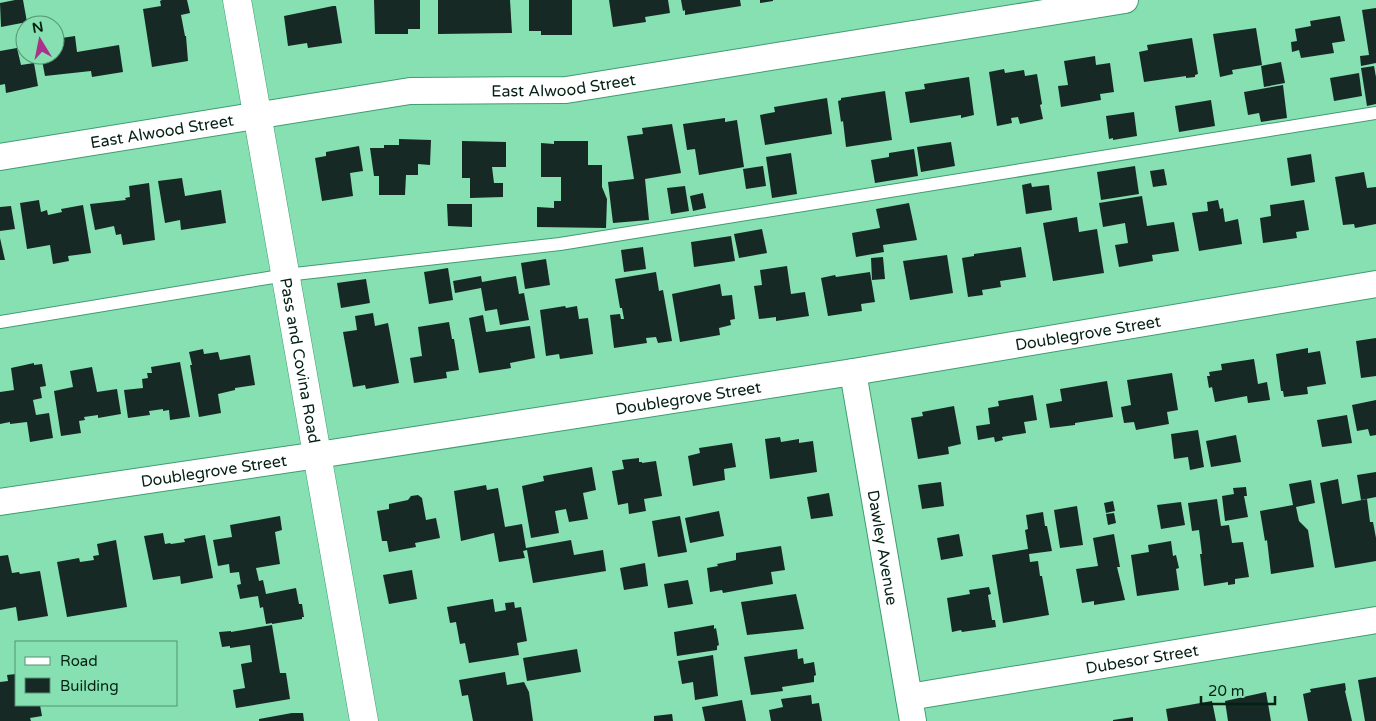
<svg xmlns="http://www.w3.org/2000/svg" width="1376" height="721" font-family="'Varela Round',sans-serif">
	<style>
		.building { fill: #172925 }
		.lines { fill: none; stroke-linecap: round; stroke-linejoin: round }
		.lane-casing { stroke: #409c71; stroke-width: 14 }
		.street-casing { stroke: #409c71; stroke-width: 28 }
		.secondary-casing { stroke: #409c71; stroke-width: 29 }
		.lane { stroke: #fff; stroke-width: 12 }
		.street { stroke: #fff; stroke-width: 26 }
		.secondary { stroke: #fff; stroke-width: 28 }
		.labels { text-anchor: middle; stroke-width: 5; stroke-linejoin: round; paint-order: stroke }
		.street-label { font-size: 16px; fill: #042114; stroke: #86e0b1 }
	</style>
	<rect width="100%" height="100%" fill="#86e0b1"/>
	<g class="building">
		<path d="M 15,0 L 23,0 L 27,22 L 1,27 L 0,3 Z"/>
		<path d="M 162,0 L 187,0 L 190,13 L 181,15 L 185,36 L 186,36 L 188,61 L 152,67 L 143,9 L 161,6 L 160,1 Z"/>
		<path d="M 374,0 L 420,0 L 420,29 L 408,29 L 408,34 L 375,34 Z"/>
		<path d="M 438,0 L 510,0 L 512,33 L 438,34 Z"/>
		<path d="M 529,0 L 572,0 L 572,35 L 541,35 L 541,31 L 529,31 Z"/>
		<path d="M 609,0 L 668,0 L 670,13 L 645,17 L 646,22 L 613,27 Z"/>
		<path d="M 681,0 L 740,0 L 741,6 L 685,15 L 685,10 L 683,11 Z"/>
		<path d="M 760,0 L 773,0 L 773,1 L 760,3 Z"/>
		<path d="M 333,6 L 336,6 L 342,43 L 308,48 L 307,43 L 288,46 L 284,16 Z"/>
		<path d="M 1376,8 L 1376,63 L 1361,66 L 1360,56 L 1369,55 L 1362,10 Z"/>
		<path d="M 1340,16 L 1345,41 L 1332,43 L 1334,53 L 1301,58 L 1299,50 L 1292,52 L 1291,42 L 1297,41 L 1295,29 L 1311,26 L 1310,21 Z"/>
		<path d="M 1256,28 L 1262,65 L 1232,70 L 1233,74 L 1220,77 L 1213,34 Z"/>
		<path d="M 75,36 L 77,52 L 119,45 L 123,72 L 92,77 L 91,71 L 45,76 L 41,55 L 55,55 L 55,39 Z"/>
		<path d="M 1192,38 L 1198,74 L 1195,75 L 1195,77 L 1186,78 L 1186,76 L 1144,82 L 1139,52 L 1148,50 L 1147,45 Z"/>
		<path d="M 17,48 L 21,65 L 34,63 L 38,86 L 6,93 L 5,84 L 0,85 L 0,51 Z"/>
		<path d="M 1095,56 L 1096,65 L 1110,63 L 1114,92 L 1100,94 L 1101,100 L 1061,107 L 1058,86 L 1068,85 L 1064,61 Z"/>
		<path d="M 1281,62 L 1285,83 L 1264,87 L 1261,66 Z"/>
		<path d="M 1374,66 L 1376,77 L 1376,104 L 1367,106 L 1361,68 Z"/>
		<path d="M 1004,69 L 1005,73 L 1024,70 L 1025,76 L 1037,74 L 1042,104 L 1040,105 L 1043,119 L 1020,124 L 1018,117 L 1011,118 L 1012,123 L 997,126 L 989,72 Z"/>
		<path d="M 1359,73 L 1362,96 L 1334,101 L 1330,78 Z"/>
		<path d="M 969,77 L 974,115 L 961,118 L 961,115 L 910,123 L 905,92 L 925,89 L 924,84 Z"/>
		<path d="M 1283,85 L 1287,118 L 1261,122 L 1259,113 L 1248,115 L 1244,92 Z"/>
		<path d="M 885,91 L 892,140 L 846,147 L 843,121 L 841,122 L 838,101 L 841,100 L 841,98 Z"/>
		<path d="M 827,98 L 832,134 L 765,145 L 760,115 L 775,112 L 774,107 Z"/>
		<path d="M 1211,100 L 1215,126 L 1179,132 L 1175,106 Z"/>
		<path d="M 1134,112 L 1137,136 L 1113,140 L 1113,138 L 1109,139 L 1106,116 Z"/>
		<path d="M 725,118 L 725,122 L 737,120 L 744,167 L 699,175 L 695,149 L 687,150 L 683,124 Z"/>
		<path d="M 672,124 L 681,173 L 645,179 L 649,220 L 613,223 L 608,182 L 634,179 L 627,136 L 643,134 L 642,128 Z"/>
		<path d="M 399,139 L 431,140 L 430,165 L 418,164 L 418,175 L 406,175 L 405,195 L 379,195 L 379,176 L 374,176 L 370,148 L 384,148 L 384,145 L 399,145 Z"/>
		<path d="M 462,141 L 506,142 L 506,167 L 492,167 L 494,183 L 503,183 L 503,197 L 470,198 L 470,178 L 462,178 Z"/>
		<path d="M 554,141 L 588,141 L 588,165 L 602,165 L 602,187 L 607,199 L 606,228 L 537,227 L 537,207 L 554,208 L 554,201 L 561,201 L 561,177 L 541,177 L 541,143 L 554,144 Z"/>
		<path d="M 951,142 L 955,166 L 921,172 L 917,147 Z"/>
		<path d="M 359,146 L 363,171 L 350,173 L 353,196 L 322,201 L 315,158 L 326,156 L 326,152 Z"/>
		<path d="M 914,149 L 918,176 L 875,183 L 871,160 L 889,157 L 889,153 Z"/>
		<path d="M 791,153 L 797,194 L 772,198 L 766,157 Z"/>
		<path d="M 1311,154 L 1315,182 L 1291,186 L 1287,158 Z"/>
		<path d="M 763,166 L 766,186 L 746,189 L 743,169 Z"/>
		<path d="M 1135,166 L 1139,194 L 1101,200 L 1097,172 Z"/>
		<path d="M 1164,169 L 1167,185 L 1153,187 L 1150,171 Z"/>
		<path d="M 1364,172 L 1367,188 L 1376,187 L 1376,224 L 1355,228 L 1354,224 L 1343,225 L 1335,177 Z"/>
		<path d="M 182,178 L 185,196 L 221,190 L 226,223 L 181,230 L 180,220 L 165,223 L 158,181 Z"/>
		<path d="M 149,183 L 155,240 L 123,245 L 121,234 L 116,235 L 114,226 L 95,230 L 90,204 L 126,200 L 125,198 L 130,197 L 129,186 Z"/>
		<path d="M 1031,183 L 1032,187 L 1049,185 L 1052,210 L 1026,214 L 1022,185 Z"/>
		<path d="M 685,186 L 689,211 L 671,214 L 667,188 Z"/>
		<path d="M 703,193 L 706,208 L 693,211 L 690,196 Z"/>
		<path d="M 1142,196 L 1147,226 L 1174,222 L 1179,251 L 1152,255 L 1153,261 L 1119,267 L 1115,245 L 1128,243 L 1125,223 L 1103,227 L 1099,203 Z"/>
		<path d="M 39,200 L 41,212 L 47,210 L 48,215 L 62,212 L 61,209 L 83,205 L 91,253 L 68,256 L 69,261 L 53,264 L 50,245 L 27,249 L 20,203 Z"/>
		<path d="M 1218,200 L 1220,209 L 1223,208 L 1225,222 L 1238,219 L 1242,244 L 1199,251 L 1192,213 L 1208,211 L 1207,202 Z"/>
		<path d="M 1304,200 L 1309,230 L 1296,232 L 1297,238 L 1263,243 L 1260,218 L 1271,216 L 1270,205 Z"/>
		<path d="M 909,203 L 917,240 L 883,245 L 884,252 L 856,257 L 852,233 L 880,228 L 876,209 Z"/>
		<path d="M 447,204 L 472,204 L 472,227 L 448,226 Z"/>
		<path d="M 11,206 L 15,229 L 0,231 L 0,207 Z"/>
		<path d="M 1077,217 L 1079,232 L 1097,229 L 1104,273 L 1053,281 L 1043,223 Z"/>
		<path d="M 762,229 L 767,253 L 739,258 L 734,234 Z"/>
		<path d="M 731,236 L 735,261 L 694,267 L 691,242 Z"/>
		<path d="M 0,238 L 5,260 L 0,260 Z"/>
		<path d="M 643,247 L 646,269 L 624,272 L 621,250 Z"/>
		<path d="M 1021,247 L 1026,277 L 1000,281 L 1001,287 L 982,290 L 983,295 L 968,297 L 962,258 L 974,256 L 974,254 Z"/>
		<path d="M 947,255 L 953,293 L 910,300 L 903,261 Z"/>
		<path d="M 883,257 L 885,279 L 872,280 L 871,258 Z"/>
		<path d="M 546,259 L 550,285 L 525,289 L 521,263 Z"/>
		<path d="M 787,266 L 791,294 L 805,292 L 809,316 L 776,321 L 776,317 L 759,319 L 754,286 L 762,285 L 760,270 Z"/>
		<path d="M 448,268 L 453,300 L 429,304 L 424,272 Z"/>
		<path d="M 656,272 L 659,291 L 663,290 L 672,341 L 658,343 L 656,337 L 646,338 L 647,343 L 614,348 L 610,315 L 620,314 L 621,319 L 624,319 L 622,308 L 620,308 L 615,279 Z"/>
		<path d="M 870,272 L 875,302 L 861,304 L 862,311 L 828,316 L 821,278 L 835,275 L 836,277 Z"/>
		<path d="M 481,276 L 482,282 L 516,276 L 519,294 L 524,293 L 529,320 L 500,325 L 497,309 L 485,311 L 481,288 L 455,293 L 453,281 Z"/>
		<path d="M 366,279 L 370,303 L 341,308 L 337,283 Z"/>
		<path d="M 720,284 L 722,296 L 732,295 L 735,319 L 730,320 L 731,325 L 719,328 L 720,335 L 680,342 L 672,294 Z"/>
		<path d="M 565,306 L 566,308 L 577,306 L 579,319 L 588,318 L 593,354 L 560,359 L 559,354 L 546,356 L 540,310 Z"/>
		<path d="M 373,313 L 375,326 L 388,323 L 399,383 L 366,389 L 365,385 L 353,387 L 343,332 L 357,330 L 355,316 Z"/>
		<path d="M 483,315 L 486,332 L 530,326 L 535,358 L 510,363 L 511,368 L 479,373 L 469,318 Z"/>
		<path d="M 449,322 L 452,339 L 454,339 L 459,370 L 446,372 L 447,378 L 414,383 L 410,358 L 422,356 L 418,327 Z"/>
		<path d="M 1376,338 L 1376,376 L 1361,378 L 1356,341 Z"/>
		<path d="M 1308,348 L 1308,353 L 1320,351 L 1326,384 L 1307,387 L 1308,394 L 1284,397 L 1283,391 L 1281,391 L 1276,354 Z"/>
		<path d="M 203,349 L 204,354 L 218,352 L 220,360 L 250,355 L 255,385 L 235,388 L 235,390 L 218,394 L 221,413 L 199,417 L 190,365 L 192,365 L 189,352 Z"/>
		<path d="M 1254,359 L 1258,384 L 1267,382 L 1270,400 L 1248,403 L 1247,396 L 1215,402 L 1212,387 L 1209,388 L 1207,376 L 1210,376 L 1209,372 L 1222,370 L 1221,364 Z"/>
		<path d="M 180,362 L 190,417 L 170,420 L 169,410 L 163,411 L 163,409 L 149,411 L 150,415 L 128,418 L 124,390 L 143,388 L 142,379 L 148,378 L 147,373 L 152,373 L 151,367 Z"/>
		<path d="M 34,363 L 34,365 L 42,364 L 46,386 L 40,387 L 42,398 L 33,400 L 36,415 L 49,413 L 53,438 L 30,442 L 27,422 L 10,424 L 10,422 L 0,424 L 0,392 L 14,390 L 11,368 Z"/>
		<path d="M 92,367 L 97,392 L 117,389 L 121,414 L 98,418 L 98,415 L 84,417 L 85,420 L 79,421 L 81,433 L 61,436 L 54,391 L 73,387 L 70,371 Z"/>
		<path d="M 1172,373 L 1178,410 L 1167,412 L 1169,424 L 1136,430 L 1134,422 L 1124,423 L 1121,407 L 1131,405 L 1127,380 Z"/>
		<path d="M 1107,381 L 1113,417 L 1075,423 L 1075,425 L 1050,428 L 1046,404 L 1062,401 L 1060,389 Z"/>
		<path d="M 1033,395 L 1037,420 L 1024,422 L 1026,433 L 1002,437 L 1003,440 L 995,442 L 994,437 L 978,440 L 976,426 L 990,424 L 988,408 L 999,406 L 998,401 Z"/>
		<path d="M 1376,400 L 1376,435 L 1370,436 L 1368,429 L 1357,431 L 1352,405 Z"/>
		<path d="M 954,406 L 961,444 L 948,447 L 949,454 L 918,459 L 911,418 L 923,416 L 922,412 Z"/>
		<path d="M 1347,415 L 1352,443 L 1322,447 L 1317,420 Z"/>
		<path d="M 1198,430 L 1204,467 L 1190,470 L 1188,457 L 1174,459 L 1171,434 Z"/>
		<path d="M 1236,435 L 1241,462 L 1211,467 L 1206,441 Z"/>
		<path d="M 780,437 L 781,442 L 799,439 L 799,443 L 813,441 L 817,472 L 770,479 L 765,439 Z"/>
		<path d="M 732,443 L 736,467 L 724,469 L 725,480 L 693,486 L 688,456 L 700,453 L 699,448 Z"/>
		<path d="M 639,458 L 639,462 L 642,462 L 642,463 L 656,461 L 662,496 L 644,499 L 646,511 L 629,514 L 628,503 L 618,505 L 612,471 L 624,469 L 622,460 Z"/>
		<path d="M 592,467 L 596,490 L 583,493 L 588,519 L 569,522 L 566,509 L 555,511 L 559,533 L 531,538 L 522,486 L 544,481 L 543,476 Z"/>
		<path d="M 1376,472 L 1376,497 L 1361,500 L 1357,475 Z"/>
		<path d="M 1338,479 L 1342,504 L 1367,499 L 1370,522 L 1373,522 L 1376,538 L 1376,561 L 1335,568 L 1320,483 Z"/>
		<path d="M 1311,480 L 1315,503 L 1296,507 L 1299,521 L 1308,530 L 1314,567 L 1271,574 L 1267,540 L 1265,541 L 1260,511 L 1293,505 L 1289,484 Z"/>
		<path d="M 941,482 L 944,506 L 922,509 L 918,485 Z"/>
		<path d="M 486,485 L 487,490 L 498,488 L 505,527 L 522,524 L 526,548 L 571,540 L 574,555 L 603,550 L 606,571 L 533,583 L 527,550 L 523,551 L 525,558 L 499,562 L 494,533 L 461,541 L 454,491 Z"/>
		<path d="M 1246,487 L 1247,496 L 1244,496 L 1248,517 L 1225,521 L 1222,496 L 1234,494 L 1233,488 Z"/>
		<path d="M 829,493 L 833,516 L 811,519 L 807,497 Z"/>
		<path d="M 418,495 L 422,498 L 426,520 L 436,518 L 440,538 L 415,543 L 416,547 L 389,552 L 387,541 L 382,541 L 377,511 L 389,509 L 389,504 L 408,500 L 411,496 Z"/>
		<path d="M 1217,499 L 1221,526 L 1229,525 L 1232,543 L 1243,542 L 1249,577 L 1235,579 L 1235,584 L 1228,585 L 1228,582 L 1204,586 L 1200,554 L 1202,554 L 1199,530 L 1192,531 L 1188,503 Z"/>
		<path d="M 1113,501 L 1115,511 L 1106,513 L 1104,503 Z"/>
		<path d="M 1181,502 L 1185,525 L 1161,529 L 1157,505 Z"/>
		<path d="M 1077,506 L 1083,545 L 1060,548 L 1054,510 Z"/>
		<path d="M 719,511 L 724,536 L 690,543 L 685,518 Z"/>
		<path d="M 1043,512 L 1045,526 L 1047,526 L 1052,551 L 1029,554 L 1030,562 L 1038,561 L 1040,576 L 1042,576 L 1049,615 L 1003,623 L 992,555 L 1028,549 L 1025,530 L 1028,529 L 1026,515 Z"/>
		<path d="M 1114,513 L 1116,523 L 1108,525 L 1106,514 Z"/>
		<path d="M 280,516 L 282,530 L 275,532 L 280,564 L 256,568 L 259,581 L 263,580 L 266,594 L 296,588 L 299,604 L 302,604 L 304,617 L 302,617 L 302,619 L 272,624 L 272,623 L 266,624 L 263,607 L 260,608 L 258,596 L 240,599 L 237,585 L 241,584 L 239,572 L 230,573 L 229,564 L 218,566 L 213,540 L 232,537 L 230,525 Z"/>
		<path d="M 680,516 L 687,552 L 658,557 L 652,521 Z"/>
		<path d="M 163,533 L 165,544 L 170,543 L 171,544 L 185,542 L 184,539 L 205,535 L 213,578 L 181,584 L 180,576 L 153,580 L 144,536 Z"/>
		<path d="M 959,534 L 963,556 L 941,560 L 937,538 Z"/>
		<path d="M 1114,534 L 1120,567 L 1117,567 L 1125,600 L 1094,605 L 1094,601 L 1082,603 L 1076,569 L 1098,566 L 1093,538 Z"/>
		<path d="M 116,540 L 127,607 L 67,617 L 57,562 L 79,558 L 80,562 L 94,560 L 93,556 L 99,555 L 97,544 Z"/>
		<path d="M 1171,541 L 1173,556 L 1176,555 L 1179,568 L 1176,569 L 1179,590 L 1137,596 L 1131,555 L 1149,552 L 1148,545 Z"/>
		<path d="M 781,546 L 785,570 L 771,572 L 773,584 L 723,593 L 722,590 L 710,592 L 707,568 L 718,566 L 717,564 L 736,560 L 736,553 Z"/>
		<path d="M 8,555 L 12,573 L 19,572 L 20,574 L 40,571 L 48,616 L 18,621 L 16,607 L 0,610 L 0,556 Z"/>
		<path d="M 645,563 L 648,586 L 624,590 L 620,568 Z"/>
		<path d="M 412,570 L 417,599 L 389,604 L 383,575 Z"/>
		<path d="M 688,580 L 693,604 L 668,608 L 664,584 Z"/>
		<path d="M 989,587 L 991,594 L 988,595 L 992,620 L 995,620 L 996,627 L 962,632 L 961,630 L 952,632 L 947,598 L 970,594 L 969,590 Z"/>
		<path d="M 796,594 L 804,629 L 747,635 L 741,602 Z"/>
		<path d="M 493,599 L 495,612 L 506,610 L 505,603 L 514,602 L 515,608 L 521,607 L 527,641 L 517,643 L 519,655 L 469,663 L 465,643 L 460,644 L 456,622 L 450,623 L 447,607 Z"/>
		<path d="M 272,625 L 280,673 L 286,673 L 290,699 L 236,708 L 233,690 L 245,688 L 241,664 L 252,662 L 250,645 L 230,648 L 230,646 L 222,647 L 219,632 L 231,631 L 231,632 Z"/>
		<path d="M 714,625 L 714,629 L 716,628 L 719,645 L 717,646 L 717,650 L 677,656 L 674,632 Z"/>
		<path d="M 577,649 L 581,672 L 527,681 L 523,658 Z"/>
		<path d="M 797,649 L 798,659 L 803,658 L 804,664 L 814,662 L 816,675 L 814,676 L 814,682 L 782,687 L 783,691 L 751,695 L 744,657 Z"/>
		<path d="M 713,655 L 718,696 L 695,700 L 693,682 L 682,684 L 678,661 Z"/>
		<path d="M 505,672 L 507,685 L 524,682 L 529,692 L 533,721 L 473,721 L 468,695 L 462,696 L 459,680 Z"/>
		<path d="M 16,674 L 16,705 L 40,705 L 42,716 L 30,718 L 31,721 L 0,721 L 0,682 L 8,681 L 7,675 Z"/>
		<path d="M 1376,677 L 1376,721 L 1365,721 L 1358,680 Z"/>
		<path d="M 1345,683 L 1346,690 L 1345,691 L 1352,721 L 1308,721 L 1303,694 L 1311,692 L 1310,689 Z"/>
		<path d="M 1266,692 L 1271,721 L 1228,721 L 1225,701 Z"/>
		<path d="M 811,695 L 812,704 L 819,703 L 822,721 L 771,721 L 769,710 L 783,707 L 781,699 Z"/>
		<path d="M 742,700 L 746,721 L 705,721 L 702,707 Z"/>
		<path d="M 1212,701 L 1216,721 L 1168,721 L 1166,709 Z"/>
		<path d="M 292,713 L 303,713 L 304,721 L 259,721 L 259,719 Z"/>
		<path d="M 672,714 L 673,721 L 654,721 L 654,716 Z"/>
		<path d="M 1133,717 L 1133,721 L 1113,721 L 1113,720 Z"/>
	</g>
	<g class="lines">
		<g class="lane-casing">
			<path id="lane" d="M 0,322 L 286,275 L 560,244 L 1376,113"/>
		</g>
		<g class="street-casing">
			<g id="street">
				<path id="s1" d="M 0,157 L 410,91 L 566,90 L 1125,0"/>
				<path id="s2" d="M 853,372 L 913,721"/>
				<path id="s3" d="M 0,502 L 318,455 L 853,372 L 1376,284"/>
				<path id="s4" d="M 909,697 L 1376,620"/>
			</g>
		</g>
		<g class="secondary-casing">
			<g id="secondary">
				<path id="s5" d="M 237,0 L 364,721"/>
			</g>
		</g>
		<use href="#lane" class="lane"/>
		<use href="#street" class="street"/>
		<use href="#secondary" class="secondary"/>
	</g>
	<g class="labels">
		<g class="street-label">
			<text dy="6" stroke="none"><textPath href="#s1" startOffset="569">East Alwood Street</textPath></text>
			<text dy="6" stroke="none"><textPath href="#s1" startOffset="164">East Alwood Street</textPath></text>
			<text dy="6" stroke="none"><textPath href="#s3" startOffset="1101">Doublegrove Street</textPath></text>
			<text dy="6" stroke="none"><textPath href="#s5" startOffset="366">Pass and Covina Road</textPath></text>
			<text dy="6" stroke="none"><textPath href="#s3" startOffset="696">Doublegrove Street</textPath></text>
			<text dy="6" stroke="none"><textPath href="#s3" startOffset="216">Doublegrove Street</textPath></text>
			<text dy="6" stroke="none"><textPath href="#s2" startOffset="178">Dawley Avenue</textPath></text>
			<text dy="6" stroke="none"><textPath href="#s4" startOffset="236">Dubesor Street</textPath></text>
		</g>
	</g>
	<rect x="15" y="641" width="162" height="65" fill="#86e0b1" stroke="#529472"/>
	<rect x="25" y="657" width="25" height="8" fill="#ffffff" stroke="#529472"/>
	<text x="60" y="666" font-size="15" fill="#042114">Road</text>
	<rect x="25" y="678" width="25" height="15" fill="#172925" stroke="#529472"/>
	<text x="60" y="691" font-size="15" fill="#042114">Building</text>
	<g transform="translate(40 40) rotate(350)"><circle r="24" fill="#86e0b1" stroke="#529472"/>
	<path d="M0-4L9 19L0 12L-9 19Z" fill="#a9338a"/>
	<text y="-8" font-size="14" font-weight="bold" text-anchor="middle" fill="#042114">N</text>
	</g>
	<path d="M1201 696v8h74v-8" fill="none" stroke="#042114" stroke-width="2.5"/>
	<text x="1208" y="696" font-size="15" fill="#042114" stroke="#86e0b1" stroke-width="4" paint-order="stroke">20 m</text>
</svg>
